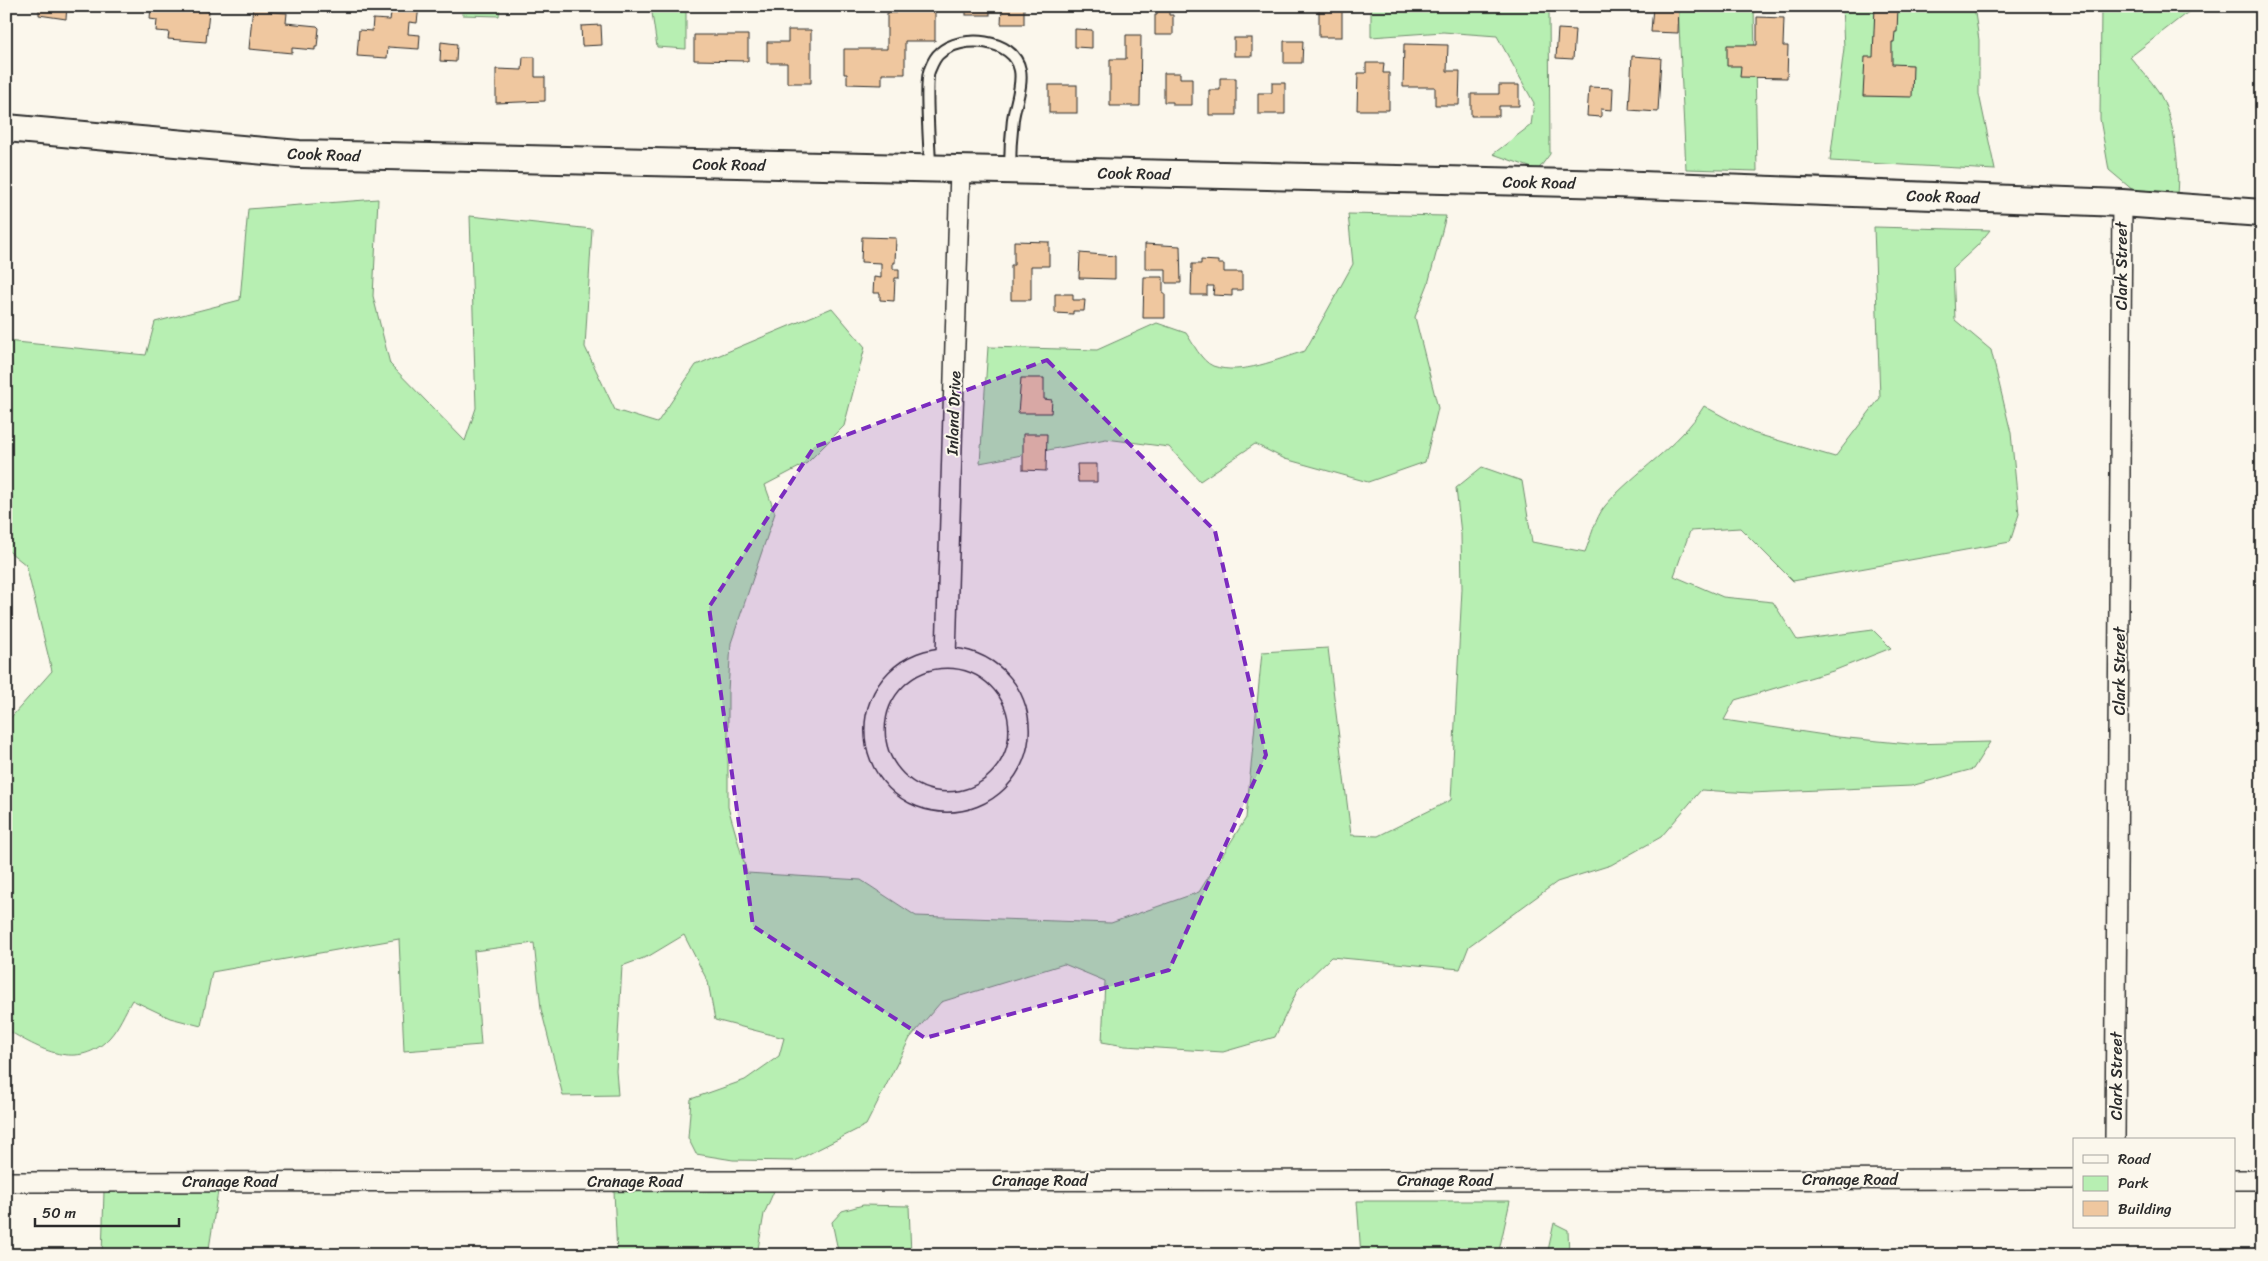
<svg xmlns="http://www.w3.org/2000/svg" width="2268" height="1261" font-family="Sriracha,sans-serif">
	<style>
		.green { fill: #b7efb2; stroke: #718d6e }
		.building { fill: #efc79f; stroke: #2b2b2b }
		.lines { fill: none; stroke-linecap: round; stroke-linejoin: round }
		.lane-casing { stroke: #2b2b2b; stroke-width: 14 }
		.street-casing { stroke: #2b2b2b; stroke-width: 22 }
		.secondary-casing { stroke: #2b2b2b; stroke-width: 30 }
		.lane { stroke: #fbf7ec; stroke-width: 10 }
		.street { stroke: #fbf7ec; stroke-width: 19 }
		.secondary { stroke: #fbf7ec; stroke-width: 26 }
		.marked { fill: #7b2cbf; fill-opacity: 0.2; stroke: #7b2cbf; stroke-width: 4; stroke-dasharray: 10 6; stroke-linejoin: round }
		.labels { text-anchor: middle; stroke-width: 4; stroke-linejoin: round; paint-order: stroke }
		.street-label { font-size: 16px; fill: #2b2b2b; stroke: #fbf7ec }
	</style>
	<rect width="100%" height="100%" fill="#fbf7ec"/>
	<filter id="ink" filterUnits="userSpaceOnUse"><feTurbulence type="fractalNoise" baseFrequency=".02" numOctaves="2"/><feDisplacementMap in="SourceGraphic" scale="10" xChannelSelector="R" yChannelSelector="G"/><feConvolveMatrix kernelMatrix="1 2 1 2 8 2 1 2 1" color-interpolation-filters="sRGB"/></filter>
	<g filter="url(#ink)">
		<g class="green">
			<path d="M 463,6 L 500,6 L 499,16 L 462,15 Z"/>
			<path d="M 651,6 L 686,6 L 686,49 L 657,47 Z"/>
			<path d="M 1371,6 L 1549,6 L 1550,154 L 1538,170 L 1493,154 L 1531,125 L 1534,103 L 1497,36 L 1443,32 L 1371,37 Z"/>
			<path d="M 1678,6 L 1754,6 L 1757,171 L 1686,169 Z"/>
			<path d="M 1842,6 L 1974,6 L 1979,40 L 1979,94 L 1995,170 L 1830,161 L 1844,48 Z"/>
			<path d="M 2101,6 L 2199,6 L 2184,15 L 2130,57 C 2139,68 2150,79 2158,91 C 2174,117 2180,163 2177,194 L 2134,191 L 2109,170 L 2100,119 Z"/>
			<path d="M 378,199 L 373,296 L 390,364 L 465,441 L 476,408 L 470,216 L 592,229 L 585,347 L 615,410 L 657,423 L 696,365 L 832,308 L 865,347 L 844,426 L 807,463 L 765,485 L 775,513 L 731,643 L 728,691 L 728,807 L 747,873 L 861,880 L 916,916 L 1111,923 L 1199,892 L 1246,818 L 1262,652 L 1328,648 L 1351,835 L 1378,836 L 1451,800 L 1462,589 L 1461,534 L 1456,488 L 1482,467 L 1522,481 L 1532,542 L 1585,552 C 1591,538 1595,518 1605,506 C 1635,471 1679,447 1704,406 L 1753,433 L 1835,457 L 1880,398 L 1874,227 L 1990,230 L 1977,246 L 1953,268 L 1955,320 L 1991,350 L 2011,433 L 2019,514 L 2010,542 L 1793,581 L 1740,528 L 1690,531 L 1674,576 L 1723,597 L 1773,602 L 1797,640 L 1873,630 L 1891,648 L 1833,671 L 1735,700 L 1724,720 L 1838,737 L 1909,744 L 1990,742 L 1973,769 L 1911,786 L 1751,793 L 1701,790 L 1661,837 L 1611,865 L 1557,882 L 1469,946 L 1460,969 L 1331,957 L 1298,989 L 1275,1037 L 1223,1052 L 1125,1046 L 1102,1042 L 1105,981 L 1064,964 L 941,1002 L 910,1038 L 866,1125 L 795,1161 L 733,1160 L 696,1154 L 688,1138 L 691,1099 L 745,1080 L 779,1056 L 784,1038 L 715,1020 L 708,982 L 684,935 L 649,956 L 622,966 L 616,1071 L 618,1095 L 563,1096 L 541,1009 L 534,943 L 474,951 L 481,1045 L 404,1051 L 399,939 L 212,972 L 201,1026 L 170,1018 L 132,1000 C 125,1012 119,1027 110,1037 C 79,1072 38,1049 6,1029 L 6,723 L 52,671 L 26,565 L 6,549 L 6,341 L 146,355 L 155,322 L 240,300 L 248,209 Z"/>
			<path d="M 1348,214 L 1446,216 L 1428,284 L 1415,317 L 1438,408 L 1425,462 L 1368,482 L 1285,459 L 1255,444 L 1200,481 L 1169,447 L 1106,439 L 980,463 L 988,347 L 1097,350 L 1157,323 L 1186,333 C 1193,343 1201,361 1213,366 C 1242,376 1277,359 1305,351 L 1353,264 Z"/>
			<path d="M 104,1191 L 218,1191 L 208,1255 L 102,1255 Z"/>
			<path d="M 614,1191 L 774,1191 L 764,1214 L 757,1255 L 617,1255 Z"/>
			<path d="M 1357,1201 L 1510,1201 L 1498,1255 L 1361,1255 Z"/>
			<path d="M 863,1205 L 909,1206 L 911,1255 L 839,1255 L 832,1222 L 842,1211 Z"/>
			<path d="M 1554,1223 L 1568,1230 L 1569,1255 L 1547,1255 Z"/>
		</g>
		<g class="building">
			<path d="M 39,6 L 67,6 L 66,19 L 39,15 Z"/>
			<path d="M 151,6 L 209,11 L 206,42 L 168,39 L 169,32 L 156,31 L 157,20 L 150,19 Z"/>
			<path d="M 253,6 L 271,6 L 271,12 L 287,13 L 286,23 L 317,26 L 319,28 L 317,47 L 315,47 L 315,50 L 292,48 L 292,53 L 249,49 Z"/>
			<path d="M 392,6 L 419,6 L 417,23 L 409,22 L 408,34 L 420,35 L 419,49 L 388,47 L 387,58 L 357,56 L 359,30 L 372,31 L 373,19 L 390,20 Z"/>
			<rect x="966" y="6" width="24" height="9"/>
			<path d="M 1002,6 L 1024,6 L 1024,24 L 1001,24 Z"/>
			<path d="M 1157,6 L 1169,6 L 1169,15 L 1173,15 L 1173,35 L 1155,35 L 1155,15 L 1157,15 Z"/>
			<rect x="1319" y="6" width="23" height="31"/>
			<path d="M 1653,6 L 1679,6 L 1678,33 L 1651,32 Z"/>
			<path d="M 1875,6 L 1898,6 L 1897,32 L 1895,32 L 1894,42 L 1892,42 L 1892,64 L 1913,65 L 1912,97 L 1863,96 L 1865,57 L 1873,57 Z"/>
			<path d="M 896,11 L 935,11 L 935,41 L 905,41 L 905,74 L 882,74 L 882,85 L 847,84 L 847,74 L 844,74 L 844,49 L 887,49 L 887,13 L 896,13 Z"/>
			<path d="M 1757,17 L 1784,18 L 1783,46 L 1788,46 L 1787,78 L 1740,77 L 1741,66 L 1727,66 L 1727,45 L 1757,45 Z"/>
			<path d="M 601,25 L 602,45 L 582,46 L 581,26 Z"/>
			<path d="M 1075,29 L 1092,30 L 1092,48 L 1075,47 Z"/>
			<path d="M 1558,29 L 1575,30 L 1573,59 L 1556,58 Z"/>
			<path d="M 788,30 L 811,30 L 811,83 L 787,83 L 787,63 L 767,63 L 767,42 L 788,42 Z"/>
			<path d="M 694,35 L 748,35 L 748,61 L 694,60 Z"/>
			<path d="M 1126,35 L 1141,35 L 1140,106 L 1110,106 L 1110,59 L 1126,59 Z"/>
			<rect x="1234" y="38" width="18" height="18"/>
			<path d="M 1284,41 L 1303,41 L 1302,63 L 1284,63 Z"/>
			<path d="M 441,42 L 457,44 L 456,62 L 440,61 Z"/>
			<path d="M 1404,44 L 1448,45 L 1447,71 L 1460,71 L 1459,105 L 1435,105 L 1435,87 L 1403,87 Z"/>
			<path d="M 1632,56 L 1661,58 L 1658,112 L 1629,110 Z"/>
			<path d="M 523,57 L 535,57 L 535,77 L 545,77 L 545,101 L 496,103 L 496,69 L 522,70 Z"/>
			<path d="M 1366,63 L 1384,63 L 1383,73 L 1389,73 L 1389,110 L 1357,110 L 1358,73 L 1366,73 Z"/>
			<path d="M 1164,73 L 1180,73 L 1180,78 L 1192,78 L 1192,105 L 1173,105 L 1173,102 L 1164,102 Z"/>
			<path d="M 1220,78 L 1236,78 L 1236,115 L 1209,115 L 1209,90 L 1220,90 Z"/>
			<path d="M 1272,83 L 1285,83 L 1285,114 L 1258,114 L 1258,93 L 1272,93 Z"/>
			<rect x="1049" y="85" width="28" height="28"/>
			<path d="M 1499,85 L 1519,85 L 1519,106 L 1499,106 L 1499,116 L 1471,116 L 1471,94 L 1499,94 Z"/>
			<path d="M 1589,87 L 1613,88 L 1612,110 L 1601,109 L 1601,117 L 1587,116 Z"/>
			<path d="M 862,237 L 896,238 L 895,263 L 893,263 L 893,269 L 899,269 L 899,278 L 895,278 L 894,301 L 880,300 L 880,293 L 873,293 L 874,277 L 881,278 L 881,263 L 861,262 Z"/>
			<path d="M 1014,241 L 1049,242 L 1049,266 L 1031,266 L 1031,300 L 1011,300 L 1011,265 L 1014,265 Z"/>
			<path d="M 1145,244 L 1180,246 L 1181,283 L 1166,283 L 1166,269 L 1145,269 Z"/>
			<path d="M 1080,253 L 1115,256 L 1115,279 L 1079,278 Z"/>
			<path d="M 1201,260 L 1218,261 L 1218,264 L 1224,264 L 1224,272 L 1242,272 L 1242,290 L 1232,290 L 1232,296 L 1213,295 L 1214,286 L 1207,286 L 1207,295 L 1191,295 L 1192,264 L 1201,264 Z"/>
			<path d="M 1144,277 L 1163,277 L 1163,293 L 1165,293 L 1165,318 L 1143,318 Z"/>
			<path d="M 1055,294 L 1073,294 L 1073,300 L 1085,300 L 1084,311 L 1073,311 L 1073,314 L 1055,313 Z"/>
			<path d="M 1021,378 L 1044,378 L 1044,399 L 1052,400 L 1051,413 L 1018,413 Z"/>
			<path d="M 1023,434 L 1047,434 L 1046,471 L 1023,470 Z"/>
			<path d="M 1077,464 L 1097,464 L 1097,482 L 1078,482 Z"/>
		</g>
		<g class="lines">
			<g class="lane-casing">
				<path id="lane" d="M 930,167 C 930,151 924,79 930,69 C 932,64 936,56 940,53 C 961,34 1014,38 1020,70 C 1023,86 1015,104 1013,119 C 1011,136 1010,152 1010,169"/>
			</g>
			<g class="street-casing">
				<g id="street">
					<path d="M 946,657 L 960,169"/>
					<circle cx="947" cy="730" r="72"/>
					<path d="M 2115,1140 L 2122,203"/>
					<path d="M 2234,1180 L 2262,1180"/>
					<path d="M 6,1182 L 2074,1179"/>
				</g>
			</g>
			<g class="secondary-casing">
				<path id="secondary" d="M 6,128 L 299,154 L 1615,184 L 2122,203 L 2262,213"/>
			</g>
			<use href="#lane" class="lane"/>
			<use href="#street" class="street"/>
			<use href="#secondary" class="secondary"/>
		</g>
	</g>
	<path class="marked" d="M 1047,360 L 1215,531 L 1266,755 L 1169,970 L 925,1038 L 753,926 L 709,607 L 814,447 Z"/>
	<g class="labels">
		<g class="street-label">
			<text transform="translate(324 154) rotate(2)" y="6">Cook Road</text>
			<text transform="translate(729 164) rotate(1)" y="6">Cook Road</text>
			<text transform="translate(1134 173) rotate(1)" y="6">Cook Road</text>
			<text transform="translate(1539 182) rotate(1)" y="6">Cook Road</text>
			<text transform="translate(1943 196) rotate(2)" y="6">Cook Road</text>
			<text transform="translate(2121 266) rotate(-90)" y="6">Clark Street</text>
			<text transform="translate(953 413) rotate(-88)" y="6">Inland Drive</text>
			<text transform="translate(2119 671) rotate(-90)" y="6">Clark Street</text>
			<text transform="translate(2116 1076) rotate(-90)" y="6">Clark Street</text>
			<text x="1850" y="1185">Cranage Road</text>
			<text x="1040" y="1186">Cranage Road</text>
			<text x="1445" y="1186">Cranage Road</text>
			<text x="230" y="1187">Cranage Road</text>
			<text x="635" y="1187">Cranage Road</text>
		</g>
	</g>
	<rect width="2268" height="1261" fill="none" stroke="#fbf7ec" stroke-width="25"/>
	<rect x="12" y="12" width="2243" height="1236" fill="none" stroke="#2b2b2b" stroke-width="2" filter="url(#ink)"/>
	<rect x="2073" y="1138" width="162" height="90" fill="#fbf7ec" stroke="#a8a59f"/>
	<rect x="2083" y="1155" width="25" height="8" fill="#fbf7ec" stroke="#a8a59f"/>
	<text x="2118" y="1164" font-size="15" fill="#2b2b2b">Road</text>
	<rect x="2083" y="1176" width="25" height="15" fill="#b7efb2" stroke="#a8a59f"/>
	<text x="2118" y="1188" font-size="15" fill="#2b2b2b">Park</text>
	<rect x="2083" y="1201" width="25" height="15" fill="#efc79f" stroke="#a8a59f"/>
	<text x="2118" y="1214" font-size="15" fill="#2b2b2b">Building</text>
	<path d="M35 1218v8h144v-8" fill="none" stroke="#2b2b2b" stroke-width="2.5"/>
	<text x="42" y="1218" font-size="15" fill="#2b2b2b" stroke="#fbf7ec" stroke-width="4" paint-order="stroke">50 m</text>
</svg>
